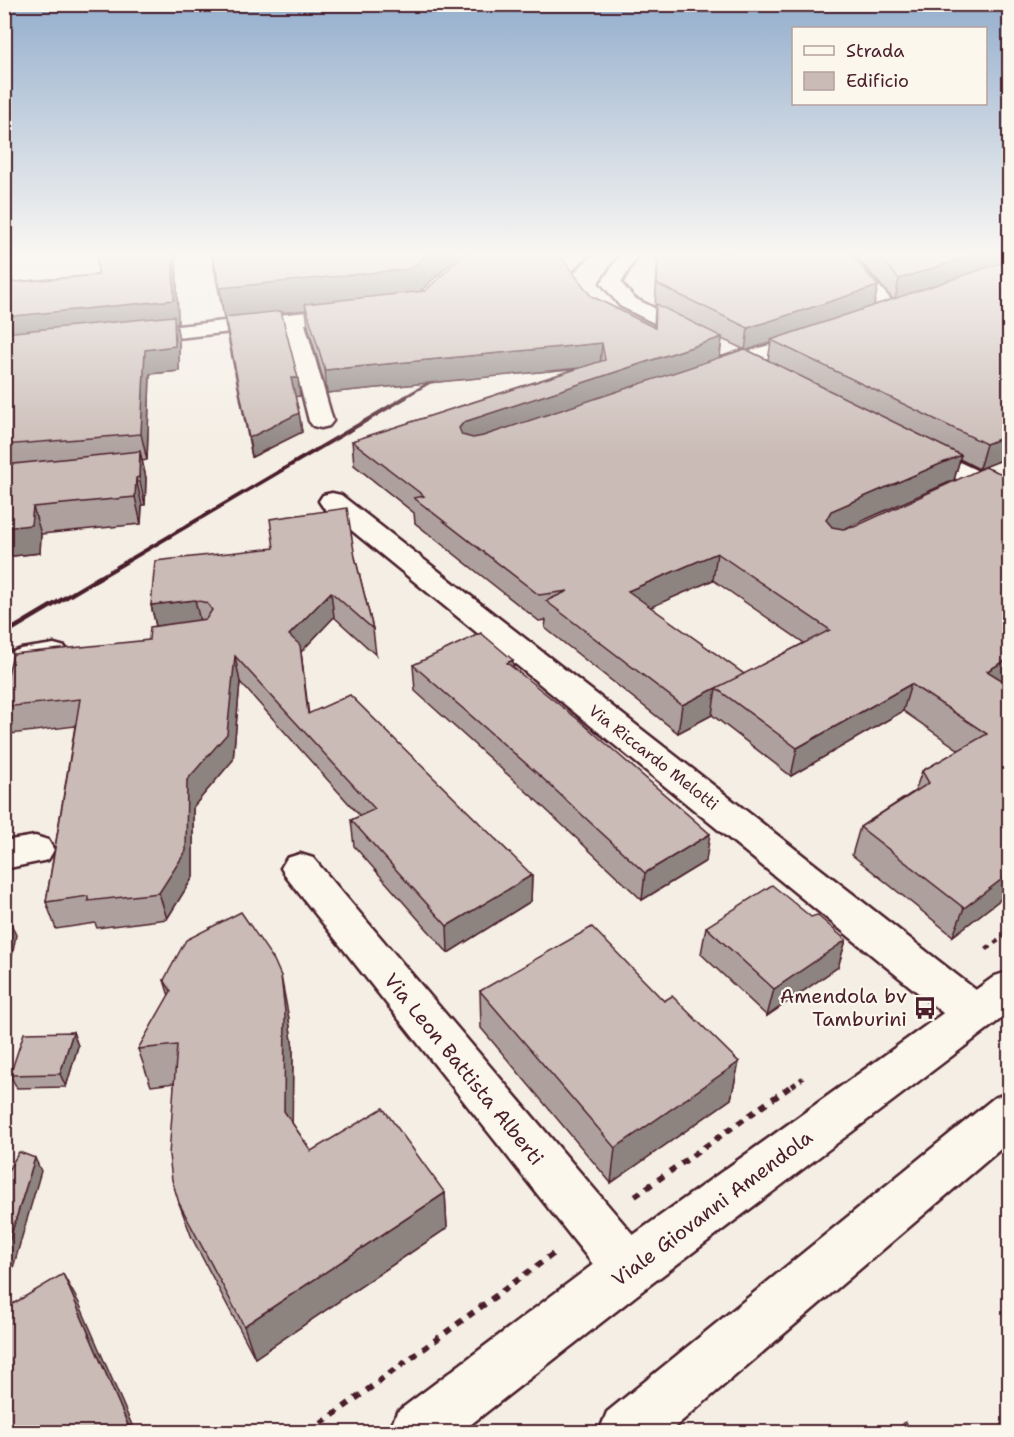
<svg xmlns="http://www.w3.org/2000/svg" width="1014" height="1437" font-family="'Shantell Sans',sans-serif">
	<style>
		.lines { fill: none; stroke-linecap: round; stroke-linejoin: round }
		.minor-casing { stroke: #4a1f2b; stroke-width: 5 }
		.secondary-casing { stroke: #4a1f2b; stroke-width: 5 }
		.path-far1 { stroke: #4a1f2b; stroke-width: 4.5; stroke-dasharray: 5 5; stroke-linecap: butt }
		.path { stroke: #4a1f2b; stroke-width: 6; stroke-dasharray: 7 7; stroke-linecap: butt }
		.minor { fill: #fbf7ec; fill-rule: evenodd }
		.secondary { fill: #fbf7ec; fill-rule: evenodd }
		.rail-far2 { stroke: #4a1f2b; stroke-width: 3 }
		.rail-far1 { stroke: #4a1f2b; stroke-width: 4 }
		.rail { stroke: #4a1f2b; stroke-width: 4.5 }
		.wall { fill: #aea19d; stroke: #4a1f2b; stroke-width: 1.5; fill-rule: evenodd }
		.shaded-wall { fill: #8d837f; stroke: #4a1f2b; stroke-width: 1.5 }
		.building { fill: #cabbb6; stroke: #4a1f2b; stroke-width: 1.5 }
		.labels { text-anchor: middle; stroke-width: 4.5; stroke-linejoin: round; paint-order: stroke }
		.street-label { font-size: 16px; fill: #4a1f2b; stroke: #fbf7ec }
		.near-poi-label { font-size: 20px; fill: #4a1f2b; stroke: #fbf7ec; text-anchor: end }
		.near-street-label { font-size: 20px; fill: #4a1f2b; stroke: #fbf7ec }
	</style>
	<rect width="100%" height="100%" fill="#f4eee4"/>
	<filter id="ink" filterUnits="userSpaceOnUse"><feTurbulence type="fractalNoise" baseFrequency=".0167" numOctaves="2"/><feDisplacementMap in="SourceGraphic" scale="12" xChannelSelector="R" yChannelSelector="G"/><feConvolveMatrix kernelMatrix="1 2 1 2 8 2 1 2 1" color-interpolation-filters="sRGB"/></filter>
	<g filter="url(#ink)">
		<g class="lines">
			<g class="minor-casing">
				<g id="minor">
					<path d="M 621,253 L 639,253 L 621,283 L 634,298 L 702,332 L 705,336 L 702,340 L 695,342 L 688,340 L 620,306 L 601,283 Z"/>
					<path d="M 832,253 L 851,253 L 898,308 L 901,312 L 898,316 L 884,316 Z"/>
					<path d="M 352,307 L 359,309 L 362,313 L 359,317 L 305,324 L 333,421 L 329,426 L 321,428 L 313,426 L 309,421 L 285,326 L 132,343 L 125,341 L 122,337 L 125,333 L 132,331 Z"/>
					<path d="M 813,331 L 820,333 L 823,337 L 820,341 L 717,376 L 709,374 L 706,369 L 709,364 Z"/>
					<path d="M 917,442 L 1010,486 L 1010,504 L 1001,502 L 908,454 L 905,449 L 908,444 Z"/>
					<path d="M 332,493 L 341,495 L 990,1001 L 996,1014 L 990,1027 L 975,1032 L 960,1027 L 323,507 L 319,501 L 323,495 Z"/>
					<path d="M 54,644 L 65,647 L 69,654 L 65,661 L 29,667 L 15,676 L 4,679 L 4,655 L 21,649 Z"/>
					<path d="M 35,836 L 48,840 L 54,850 L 48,860 L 4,869 L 4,841 Z"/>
					<path d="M 300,854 L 313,858 L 647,1251 L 654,1269 L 647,1287 L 629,1294 L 611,1287 L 287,878 L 281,868 L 287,858 Z"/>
				</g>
			</g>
			<g class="secondary-casing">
				<g id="secondary">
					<path d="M 1010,971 L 1010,1012 L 647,1287 L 461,1432 L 389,1432 L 397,1412 L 611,1251 L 995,976 Z"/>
					<path d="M 1010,1092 L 1010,1141 L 669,1432 L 599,1432 L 607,1412 L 994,1098 Z"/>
				</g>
			</g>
			<g class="path-far1">
				<path d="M 986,949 L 1010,932"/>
				<path d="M 792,1086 L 803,1078"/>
			</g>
			<g class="path">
				<path d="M 635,1196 L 794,1084"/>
				<path d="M 310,1432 L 553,1254"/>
			</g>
			<use href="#minor" class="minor"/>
			<use href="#secondary" class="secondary"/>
			<g class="rail-far2">
				<path d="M 560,285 L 592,253"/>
				<path d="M 403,398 L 444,374"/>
			</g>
			<path class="rail-far1" d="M 97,579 L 406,397"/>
			<path class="rail" d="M 4,634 L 100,577"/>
		</g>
		<g class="wall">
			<path d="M 97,253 L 176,253 L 178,323 L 176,324 L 179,340 L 179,371 L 150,374 L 147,460 L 142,461 L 146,478 L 145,505 L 142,505 L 141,524 L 41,534 L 40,553 L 4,557 L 4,283 L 98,275 Z"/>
			<path d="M 211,253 L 461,253 L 461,254 L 420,291 L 591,296 L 654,327 L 658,253 L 878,286 L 874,305 L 893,299 L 854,253 L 1010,253 L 1010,457 L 979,469 L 960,459 L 954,480 L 843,529 L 854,527 L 1006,476 L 1010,464 L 1010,680 L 1005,682 L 1010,892 L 953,936 L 852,855 L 860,827 L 915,791 L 922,771 L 959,750 L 903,711 L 791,776 L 712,715 L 678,733 L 545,628 L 546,620 L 539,621 L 415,523 L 414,513 L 354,465 L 352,441 L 578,368 L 327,393 L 308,326 L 306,310 L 281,313 L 300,396 L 295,396 L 299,413 L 302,432 L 252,457 ZM 722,339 L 743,349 L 720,357 ZM 771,342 L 768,360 L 747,350 L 764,344 ZM 713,580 L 804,643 L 744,674 L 650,607 Z"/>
			<path d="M 355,557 L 373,629 L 376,655 L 334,617 L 301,652 L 308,714 L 532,875 L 531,901 L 448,953 L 354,846 L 351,820 L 360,816 L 240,682 L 233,760 L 193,807 L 193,877 L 167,919 L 97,928 L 95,923 L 56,929 L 46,902 L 75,726 L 10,734 L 4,719 L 4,690 L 149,640 L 156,626 L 151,605 Z"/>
			<path d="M 413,665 L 513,667 L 706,861 L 642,900 L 538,802 L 415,691 Z"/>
			<path d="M 811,917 L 846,940 L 838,967 L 767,1016 L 701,954 L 706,927 Z"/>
			<path d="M 164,980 L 288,1013 L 293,1048 L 292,1123 L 311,1151 L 445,1193 L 447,1228 L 255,1358 L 192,1238 L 179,1203 L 174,1083 L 151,1086 L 138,1049 L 169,996 Z"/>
			<path d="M 480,991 L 664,1001 L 739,1062 L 731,1099 L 611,1183 L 481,1028 Z"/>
			<path d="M 73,1032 L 78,1046 L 66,1087 L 17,1088 L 10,1075 Z"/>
		</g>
		<g class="shaded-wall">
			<path d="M 173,253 L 176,253 L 178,323 L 176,324 L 179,340 L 179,371 L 150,374 L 147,460 L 141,434 L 4,342 L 4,317 Z"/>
			<path d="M 429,253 L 461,253 L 461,254 L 412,299 L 305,304 L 306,310 L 224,319 L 220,288 Z"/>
			<path d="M 980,253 L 1010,253 L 1009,262 L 895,300 L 899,279 Z"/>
			<path d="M 878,286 L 873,308 L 771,340 L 771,342 L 745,351 L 748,328 Z"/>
			<path d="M 722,337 L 719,360 L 460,452 L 459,428 L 464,422 Z"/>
			<path d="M 602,343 L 600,366 L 327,393 L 325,370 Z"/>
			<path d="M 291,378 L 298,378 L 300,396 L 293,397 Z"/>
			<path d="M 299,413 L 302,432 L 252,457 L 249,438 Z"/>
			<path d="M 1010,435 L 1009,457 L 979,469 L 986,444 Z"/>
			<path d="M 140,451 L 146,478 L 145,505 L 139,477 Z"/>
			<path d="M 961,455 L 954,480 L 826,537 L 826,520 L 831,511 Z"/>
			<path d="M 136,478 L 142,505 L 141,524 L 135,497 Z"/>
			<path d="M 33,507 L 41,534 L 40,553 L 4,557 L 4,528 Z"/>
			<path d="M 717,553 L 713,580 L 626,618 L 628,591 Z"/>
			<path d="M 331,592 L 334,617 L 301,652 L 312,740 L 289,635 Z"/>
			<path d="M 195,600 L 201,625 L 157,630 L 151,605 Z"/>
			<path d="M 235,656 L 240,682 L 233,760 L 193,807 L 193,877 L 167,919 L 159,893 L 187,780 Z"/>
			<path d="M 1010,658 L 1010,680 L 977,698 L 987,671 Z"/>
			<path d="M 513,660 L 513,686 L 507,663 Z"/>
			<path d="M 744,674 L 716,688 L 712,715 L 678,733 L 682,705 Z"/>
			<path d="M 911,684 L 903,711 L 791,776 L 797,748 Z"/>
			<path d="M 710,834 L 706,861 L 642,900 L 645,873 Z"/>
			<path d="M 1010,873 L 1010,892 L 953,936 L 964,908 Z"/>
			<path d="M 532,875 L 531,901 L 448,953 L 447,926 Z"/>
			<path d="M 4,908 L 16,935 L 4,1000 Z"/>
			<path d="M 846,940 L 838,967 L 767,1016 L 774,989 Z"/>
			<path d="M 281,976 L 288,1013 L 293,1048 L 292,1147 L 284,1111 Z"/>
			<path d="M 73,1032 L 78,1046 L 66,1087 L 60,1074 Z"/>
			<path d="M 739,1062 L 731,1099 L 611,1183 L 615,1148 Z"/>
			<path d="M 35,1158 L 41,1171 L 13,1268 L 4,1283 L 4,1257 Z"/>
			<path d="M 445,1193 L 447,1228 L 255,1358 L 244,1326 Z"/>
			<path d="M 63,1274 L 79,1303 L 135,1432 L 131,1432 Z"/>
		</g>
		<g class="building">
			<path d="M 97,253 L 173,253 L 174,300 L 4,317 L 4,283 L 98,275 Z"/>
			<path d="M 212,253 L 429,253 L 410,269 L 220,288 Z"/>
			<path d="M 466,253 L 558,253 L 591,296 L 655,328 L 656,304 L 722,337 L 464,422 L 459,428 L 462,435 L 473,438 L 483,436 L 745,349 L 961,455 L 831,511 L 826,520 L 832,527 L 843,529 L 854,527 L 985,467 L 1010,477 L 1010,658 L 987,671 L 1010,685 L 1010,821 L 1008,822 L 1010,823 L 1010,873 L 964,908 L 860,827 L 929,783 L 922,771 L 987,734 L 911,684 L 797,748 L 716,688 L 830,630 L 717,553 L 628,591 L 744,674 L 682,705 L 546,601 L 568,591 L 539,595 L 414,498 L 424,496 L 352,441 L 605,360 L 602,343 L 325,370 L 305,304 L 425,291 Z"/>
			<path d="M 658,253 L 850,253 L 878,286 L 748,328 L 657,284 Z"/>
			<path d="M 876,253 L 980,253 L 899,279 Z"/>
			<path d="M 1010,260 L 1010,435 L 986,444 L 771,340 Z"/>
			<path d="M 281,311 L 298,378 L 291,378 L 299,413 L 249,438 L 225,317 Z"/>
			<path d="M 174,316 L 175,346 L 145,350 L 141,434 L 4,445 L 4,333 Z"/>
			<path d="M 140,451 L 139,477 L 136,478 L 135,497 L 33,507 L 31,525 L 4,528 L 4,465 Z"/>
			<path d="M 347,508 L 355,557 L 373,629 L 331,592 L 289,635 L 300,645 L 308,714 L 350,695 L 532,875 L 447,926 L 351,820 L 375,809 L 235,656 L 227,734 L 187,780 L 186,851 L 159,893 L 88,901 L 88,896 L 46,902 L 80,699 L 4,707 L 4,690 L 13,654 L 149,640 L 150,627 L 206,619 L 212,610 L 207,603 L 195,600 L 151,605 L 155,561 L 274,548 L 270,519 Z"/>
			<path d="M 481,633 L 513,660 L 507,663 L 580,721 L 710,834 L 645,873 L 539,775 L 413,665 Z"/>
			<path d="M 772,885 L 811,917 L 817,915 L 846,940 L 774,989 L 706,927 Z"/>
			<path d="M 241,912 L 274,960 L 281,976 L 285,1012 L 284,1111 L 311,1151 L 383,1108 L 445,1193 L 244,1326 L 179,1203 L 172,1180 L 169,1155 L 177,1045 L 138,1049 L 171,991 L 164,980 L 186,940 Z"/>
			<path d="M 592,927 L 664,1001 L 672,996 L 739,1062 L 615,1148 L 480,991 Z"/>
			<path d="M 73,1032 L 60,1074 L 10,1075 L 24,1033 Z"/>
			<path d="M 19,1152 L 35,1158 L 4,1257 L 4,1177 Z"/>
			<path d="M 63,1274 L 131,1432 L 4,1432 L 4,1309 Z"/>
			<path d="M 905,1422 L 914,1432 L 895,1432 Z"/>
		</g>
	</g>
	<linearGradient id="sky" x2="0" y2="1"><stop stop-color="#95afcd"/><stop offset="0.56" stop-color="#faf7f3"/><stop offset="1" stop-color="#faf7f3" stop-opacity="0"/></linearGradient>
	<rect width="1014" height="454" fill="url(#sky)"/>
	<defs>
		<g id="bus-bare" transform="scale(1.8)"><path d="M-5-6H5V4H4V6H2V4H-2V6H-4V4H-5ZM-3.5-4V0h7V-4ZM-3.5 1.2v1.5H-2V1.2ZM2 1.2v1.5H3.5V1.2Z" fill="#4a1f2b" stroke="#fbf7ec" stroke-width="2.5" paint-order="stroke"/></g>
	</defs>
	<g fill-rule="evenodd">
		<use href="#bus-bare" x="925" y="1008"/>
	</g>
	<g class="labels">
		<g class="street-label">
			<text transform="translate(654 757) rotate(38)" y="6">Via Riccardo Melotti</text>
		</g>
		<g class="near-poi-label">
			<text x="907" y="1003">Amendola bv<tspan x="907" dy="23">Tamburini</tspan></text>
		</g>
		<g class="near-street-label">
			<text transform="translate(464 1069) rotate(51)" y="7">Via Leon Battista Alberti</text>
			<text transform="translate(712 1208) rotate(-37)" y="7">Viale Giovanni Amendola</text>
		</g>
	</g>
	<rect width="1014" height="1437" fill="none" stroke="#fbf7ec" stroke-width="24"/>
	<rect x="12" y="12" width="990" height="1413" fill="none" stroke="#4a1f2b" stroke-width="2" filter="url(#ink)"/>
	<rect x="792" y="27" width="195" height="78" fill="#fbf7ec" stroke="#b4a19f" stroke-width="1.5"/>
	<rect x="804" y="46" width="30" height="9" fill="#fbf7ec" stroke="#b4a19f" stroke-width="1.5"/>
	<text x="846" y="57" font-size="18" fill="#4a1f2b">Strada</text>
	<rect x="804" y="72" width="30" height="18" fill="#cabbb6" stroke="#b4a19f" stroke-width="1.5"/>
	<text x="846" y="87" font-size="18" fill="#4a1f2b">Edificio</text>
</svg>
